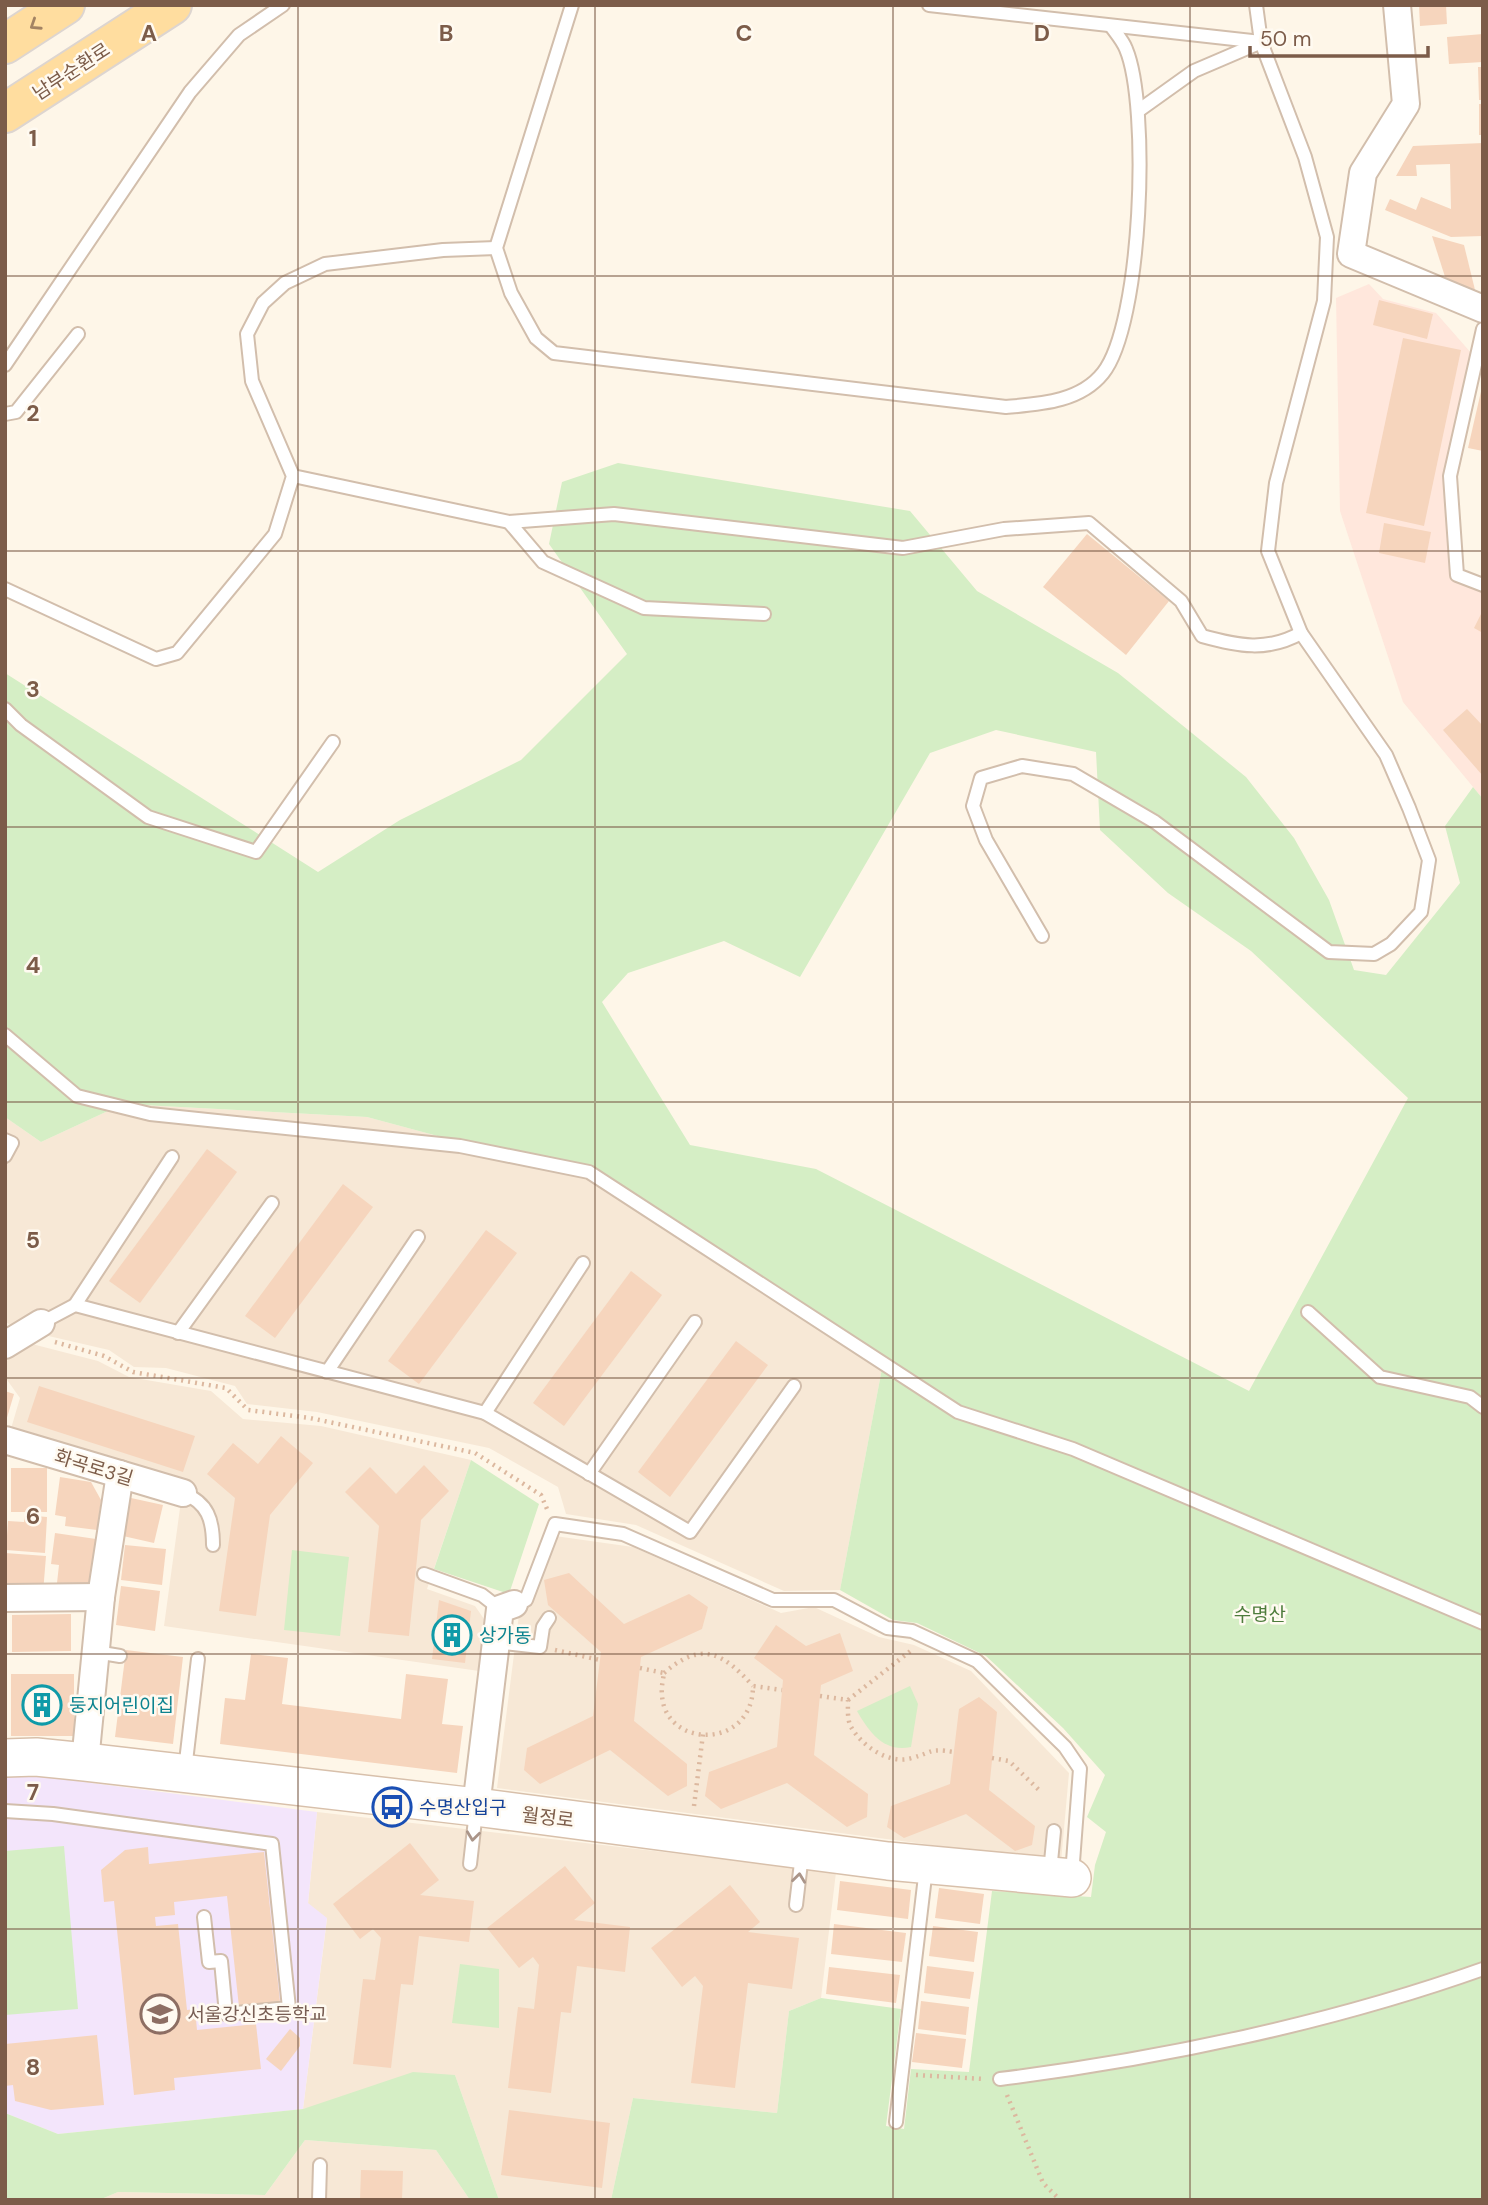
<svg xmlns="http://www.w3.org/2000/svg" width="1488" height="2205" font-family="'DM Sans','Noto Sans KR',sans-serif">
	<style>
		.residential { fill: #f7e8d6 }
		.commercial { fill: #ffe7dc }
		.education { fill: #f3e5fb }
		.green { fill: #d5eec5; fill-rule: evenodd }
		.building { fill: #f6d5bd }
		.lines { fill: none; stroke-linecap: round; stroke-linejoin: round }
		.lane-casing { stroke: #d2beac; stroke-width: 16 }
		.street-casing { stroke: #d2beac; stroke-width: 30 }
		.secondary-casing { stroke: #d8c0ab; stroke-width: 40 }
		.primary-casing { stroke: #ddd5d0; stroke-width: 42 }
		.path { stroke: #dcb89f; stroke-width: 4.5; stroke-dasharray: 2 5; stroke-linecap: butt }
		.lane { stroke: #fff; stroke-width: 12 }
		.street { stroke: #fff; stroke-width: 26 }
		.secondary { stroke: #fff; stroke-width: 37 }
		.primary { stroke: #ffdd9f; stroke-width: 38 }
		.oneway { stroke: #a38363 }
		.oneway2 { stroke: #aa9589 }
		.grid { fill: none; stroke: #7c5c49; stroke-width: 2; stroke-opacity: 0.55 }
		.labels { text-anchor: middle; stroke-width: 5; stroke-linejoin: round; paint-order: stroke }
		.street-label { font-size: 19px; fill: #7c5c49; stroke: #fffaf1 }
		.park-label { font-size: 19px; fill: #4e7c3c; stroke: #fffaf1 }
		.culture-label { font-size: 19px; fill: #0d838f; stroke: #fffaf1; text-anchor: start }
		.transit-label { font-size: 19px; fill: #164399; stroke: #fffaf1; text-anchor: start }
		.education-label { font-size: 19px; fill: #785e54; stroke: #fffaf1; text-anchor: start }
		.grid-label { font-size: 23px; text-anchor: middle; font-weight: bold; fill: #7c5c49; stroke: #fffaf1; stroke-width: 5; stroke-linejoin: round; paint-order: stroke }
	</style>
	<rect width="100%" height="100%" fill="#fef6e8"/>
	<g class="residential">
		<path d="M 123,1104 L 367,1117 L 597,1179 L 884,1358 L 840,1590 L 784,1591 L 636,1525 L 566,1514 L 558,1487 L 489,1448 L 317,1412 L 247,1404 L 235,1386 L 166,1368 L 134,1367 L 109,1350 L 14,1328 L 5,1321 L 5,1117 L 41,1142 Z"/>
		<path d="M 32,1344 L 98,1361 L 129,1377 L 211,1391 L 243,1419 L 321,1426 L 471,1460 L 427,1589 L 475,1606 L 484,1619 L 479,1671 L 164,1626 L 183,1486 L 10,1432 L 20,1398 L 5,1377 L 5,1362 Z"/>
		<path d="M 555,1536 L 633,1547 L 781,1613 L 814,1607 L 879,1637 L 914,1645 L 971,1671 L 1069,1773 L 1061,1862 L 497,1788 L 520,1607 Z"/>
		<path d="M 317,1812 L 836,1872 L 821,1998 L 789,2011 L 777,2113 L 633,2098 L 611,2200 L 499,2200 L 455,2075 L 303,2109 L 327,1919 L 308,1904 Z"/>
		<path d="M 305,2140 L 436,2150 L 470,2200 L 99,2200 L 118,2192 L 265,2195 Z"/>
	</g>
	<path class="commercial" d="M 1369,284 L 1383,299 L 1436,313 L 1472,354 L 1445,473 L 1453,575 L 1483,583 L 1483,799 L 1403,702 L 1340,511 L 1336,298 Z"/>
	<path class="education" d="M 30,1775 L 317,1812 L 308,1903 L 327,1918 L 303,2109 L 58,2134 L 5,2113 L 5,1777 Z"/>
	<g class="green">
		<path d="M 618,463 L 910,511 L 977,591 L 1118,673 L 1246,777 L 1294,838 L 1329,900 L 1354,970 L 1386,975 L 1460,883 L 1445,826 L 1473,787 L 1483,799 L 1483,2200 L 611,2200 L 633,2098 L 777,2113 L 789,2011 L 821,1998 L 901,2009 L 886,2126 L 904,2129 L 911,2069 L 969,2072 L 992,1891 L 1091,1897 L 1095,1865 L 1106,1832 L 1087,1817 L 1105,1775 L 1063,1728 L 986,1656 L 917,1623 L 893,1620 L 840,1590 L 884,1358 L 597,1179 L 367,1117 L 123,1104 L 41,1142 L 5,1117 L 5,673 L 318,872 L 400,820 L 521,760 L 627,654 L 549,544 L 562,482 ZM 996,730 L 1096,752 L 1100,830 L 1168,893 L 1251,951 L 1408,1098 L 1249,1391 L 816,1169 L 690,1145 L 602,1002 L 628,973 L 724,941 L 800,977 L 930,753 Z"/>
		<path d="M 471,1460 L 539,1504 L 509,1594 L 434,1569 Z"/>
		<path d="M 292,1550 L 349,1557 L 340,1636 L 284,1630 Z"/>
		<path d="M 910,1686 L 918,1704 L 911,1747 C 884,1753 869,1732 857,1711 Z"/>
		<path d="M 64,1846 L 78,2009 L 5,2015 L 5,1851 Z"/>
		<path d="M 460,1964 L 499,1969 L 499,2028 L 452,2023 Z"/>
		<path d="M 413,2072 L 455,2075 L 499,2200 L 470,2200 L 436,2150 L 305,2140 L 265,2195 L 118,2192 L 99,2200 L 5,2200 L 5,2113 L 58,2134 L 303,2109 Z"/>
	</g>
	<g class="building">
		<path d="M 1419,5 L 1446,5 L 1447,24 L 1420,26 Z"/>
		<path d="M 1483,34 L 1483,62 L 1449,64 L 1447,37 Z"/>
		<path d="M 1478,67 L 1483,67 L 1483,100 L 1479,100 Z"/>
		<rect x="1479" y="104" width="4" height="31"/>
		<path d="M 1483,143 L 1483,236 L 1451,237 L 1385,210 L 1390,199 L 1416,210 L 1421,197 L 1451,209 L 1450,164 L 1416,165 L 1417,176 L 1396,176 L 1413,146 Z"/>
		<path d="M 1432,236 L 1464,245 L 1476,294 L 1447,283 Z"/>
		<path d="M 1379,300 L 1433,314 L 1427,339 L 1373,325 Z"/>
		<path d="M 1403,338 L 1461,350 L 1424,526 L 1366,513 Z"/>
		<path d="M 1482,387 L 1483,387 L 1483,451 L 1468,448 Z"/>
		<path d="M 1384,523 L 1431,532 L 1425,563 L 1379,553 Z"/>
		<path d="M 1087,534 L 1169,601 L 1126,655 L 1043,587 Z"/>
		<path d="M 1483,610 L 1483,633 L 1474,628 Z"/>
		<path d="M 1467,709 L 1483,726 L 1483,776 L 1443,730 Z"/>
		<path d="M 207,1149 L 237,1172 L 140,1303 L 109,1281 Z"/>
		<path d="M 343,1184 L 373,1207 L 275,1338 L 245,1316 Z"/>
		<path d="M 486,1230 L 517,1253 L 419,1384 L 388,1361 Z"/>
		<path d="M 631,1271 L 662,1295 L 564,1426 L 533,1403 Z"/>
		<path d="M 736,1341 L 768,1365 L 670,1497 L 638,1472 Z"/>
		<path d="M 39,1386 L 195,1436 L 183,1472 L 27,1422 Z"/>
		<path d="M 5,1391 L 14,1394 L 6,1421 L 5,1421 Z"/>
		<path d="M 281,1436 L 313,1463 L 270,1515 L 256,1616 L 219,1611 L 235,1498 L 207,1474 L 233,1443 L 258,1464 Z"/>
		<path d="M 424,1465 L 449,1491 L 421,1520 L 409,1636 L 368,1632 L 379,1526 L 345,1492 L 370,1467 L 396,1494 Z"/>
		<rect x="11" y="1468" width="36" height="44"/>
		<path d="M 60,1477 L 91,1482 L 101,1500 L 97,1530 L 65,1526 L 66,1517 L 55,1515 Z"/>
		<path d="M 131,1498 L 163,1505 L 154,1543 L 123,1536 Z"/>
		<path d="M 25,1515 L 47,1517 L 45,1553 L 6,1550 L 8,1521 L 24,1522 Z"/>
		<path d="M 55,1533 L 96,1539 L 89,1588 L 57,1583 L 59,1565 L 51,1564 Z"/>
		<path d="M 125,1545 L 166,1549 L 162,1585 L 121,1580 Z"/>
		<path d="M 5,1553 L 46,1556 L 43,1593 L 5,1591 Z"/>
		<path d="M 569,1573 L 624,1624 L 689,1594 L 708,1607 L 702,1629 L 641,1657 L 634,1721 L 687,1764 L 687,1786 L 668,1796 L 610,1750 L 540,1784 L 524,1770 L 527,1748 L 593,1716 L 601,1652 L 548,1605 L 544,1580 Z"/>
		<path d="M 121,1586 L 160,1591 L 155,1631 L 116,1625 Z"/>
		<path d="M 439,1600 L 471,1611 L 465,1663 L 432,1659 Z"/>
		<path d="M 71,1614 L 71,1651 L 12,1652 L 12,1615 Z"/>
		<path d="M 776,1625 L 806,1646 L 840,1633 L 853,1671 L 821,1685 L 814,1755 L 868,1794 L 867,1817 L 847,1827 L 787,1783 L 721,1809 L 705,1796 L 709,1772 L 777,1747 L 783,1680 L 754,1658 Z"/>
		<path d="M 126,1650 L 183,1657 L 173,1744 L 115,1737 Z"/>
		<path d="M 251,1654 L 288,1658 L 282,1704 L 401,1719 L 406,1674 L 448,1679 L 442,1724 L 463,1726 L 457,1773 L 220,1744 L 225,1698 L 245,1700 Z"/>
		<rect x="11" y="1674" width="63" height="62"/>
		<path d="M 979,1697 L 997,1712 L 989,1790 L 1035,1826 L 1032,1845 L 1015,1851 L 966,1814 L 904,1838 L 887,1827 L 891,1806 L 950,1784 L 959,1709 Z"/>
		<path d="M 410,1843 L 439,1880 L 420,1895 L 474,1901 L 469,1942 L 419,1936 L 413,1985 L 401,1984 L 391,2068 L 353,2064 L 363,1979 L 375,1980 L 381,1938 L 373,1929 L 360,1939 L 333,1904 Z"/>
		<path d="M 148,1847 L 149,1864 L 264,1852 L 280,2002 L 239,2007 L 227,1896 L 174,1902 L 175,1915 L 155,1917 L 156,1926 L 178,1924 L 187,2010 L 195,2009 L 197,2030 L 256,2024 L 261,2069 L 174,2078 L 175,2090 L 134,2095 L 114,1901 L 104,1902 L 101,1870 L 125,1850 Z"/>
		<path d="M 565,1866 L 595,1903 L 574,1920 L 630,1927 L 625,1972 L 577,1966 L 571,2013 L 561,2012 L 551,2093 L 508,2088 L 518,2007 L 534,2009 L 539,1965 L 533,1957 L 519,1968 L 487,1928 Z"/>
		<path d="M 840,1881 L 911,1890 L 908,1919 L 837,1910 Z"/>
		<path d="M 730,1885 L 760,1922 L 748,1932 L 799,1938 L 792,1989 L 748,1983 L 735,2088 L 691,2083 L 703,1986 L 695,1976 L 682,1987 L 651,1948 Z"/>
		<path d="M 939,1888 L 984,1894 L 980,1924 L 935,1918 Z"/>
		<path d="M 834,1924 L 906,1933 L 902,1962 L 831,1954 Z"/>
		<path d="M 933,1926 L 978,1932 L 974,1962 L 929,1956 Z"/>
		<path d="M 927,1966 L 974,1972 L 970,1999 L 924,1993 Z"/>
		<path d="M 829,1967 L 900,1975 L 896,2003 L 826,1994 Z"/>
		<path d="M 921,2001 L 969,2007 L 966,2035 L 918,2029 Z"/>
		<path d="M 290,2029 L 300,2038 L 300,2046 L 281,2071 L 266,2059 Z"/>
		<path d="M 916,2033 L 966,2039 L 962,2068 L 912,2062 Z"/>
		<path d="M 97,2035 L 104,2105 L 51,2110 L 15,2101 L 13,2085 L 5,2086 L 5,2044 Z"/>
		<path d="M 509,2110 L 610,2123 L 602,2188 L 501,2175 Z"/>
		<path d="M 361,2170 L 403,2171 L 402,2200 L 360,2200 Z"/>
	</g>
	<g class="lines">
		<g class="lane-casing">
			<g id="lane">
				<path d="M 572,5 L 496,248 L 511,293 L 536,338 L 554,353 L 1006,407 C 1040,404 1080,402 1103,373 C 1142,324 1150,106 1126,49 C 1123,41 1116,33 1111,26"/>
				<path d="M 929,5 L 1261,42"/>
				<path d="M 1138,111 L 1194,71 L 1257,44"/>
				<path d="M 1483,329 L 1450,476 L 1457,575 L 1483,585"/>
				<path d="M 5,365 L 190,92 L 239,35 L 283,5"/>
				<path d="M 5,414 L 16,412 L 78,334"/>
				<path d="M 293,476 L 509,522 L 614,514 L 903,548 L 1004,529 L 1089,523 L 1181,601 L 1202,636 C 1238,646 1267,652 1301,633"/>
				<path d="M 509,522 L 543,562 L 644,608 L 764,614"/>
				<path d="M 5,589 L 156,659 L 177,653 L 275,534 L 293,476 L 252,381 L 247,334 L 263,303 L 285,283 L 325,264 L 443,250 L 496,248"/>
				<path d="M 5,709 L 21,725 L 148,817 L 256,852 L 333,742"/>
				<path d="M 1042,936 L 986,840 L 973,806 L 981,778 L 1022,766 L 1073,774 L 1155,822 L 1329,952 L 1374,954 L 1391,944 L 1421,912 L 1429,860 L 1409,808 L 1386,755 L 1301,633 L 1268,551 L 1276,483 L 1324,301 L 1327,237 L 1305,157 L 1261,42 L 1256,5"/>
				<path d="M 5,1035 L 77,1096 L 150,1114 L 460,1146 L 589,1172 L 958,1412 L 1073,1449 L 1483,1623"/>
				<path d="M 5,1140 L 12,1143 L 5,1156"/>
				<path d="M 75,1305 L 172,1157"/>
				<path d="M 1308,1312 L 1380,1377 L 1470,1397 L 1483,1407"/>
				<path d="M 41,1323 L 75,1305 L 485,1413 L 690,1532 L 794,1386"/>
				<path d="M 178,1333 L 272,1203"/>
				<path d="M 327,1372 L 418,1237"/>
				<path d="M 485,1413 L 583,1263"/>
				<path d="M 589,1474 L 695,1322"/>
				<path d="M 183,1493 C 208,1503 213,1520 213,1545"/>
				<path d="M 424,1574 L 482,1595 L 500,1609"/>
				<path d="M 514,1604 L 526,1600 L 555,1524 L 623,1534 L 773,1600 L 834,1600 L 887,1628 L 912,1631 L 977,1661 L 1065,1747 L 1080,1769 L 1072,1875"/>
				<path d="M 495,1642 L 540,1647 L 543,1627 L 549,1618"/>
				<path d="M 96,1652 L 120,1656"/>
				<path d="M 185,1770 L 198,1659"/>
				<path d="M 5,1811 L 53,1814 L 272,1844 L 289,2008 L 226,2014 L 221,1961 L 209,1962 L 204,1917"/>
				<path d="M 470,1864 L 476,1811"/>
				<path d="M 1050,1872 L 1054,1831"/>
				<path d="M 796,1905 L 802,1854"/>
				<path d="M 1000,2079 C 1160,2059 1331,2023 1483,1969"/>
				<path d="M 896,2122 L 926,1868"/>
				<path d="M 319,2200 L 320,2165"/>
			</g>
		</g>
		<g class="street-casing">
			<g id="street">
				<path d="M 1397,5 L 1406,104 L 1363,173 L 1351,254 L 1483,309"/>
				<path d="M 5,1345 L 41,1323"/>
				<path d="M 5,1440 L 183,1493"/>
				<path d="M 5,1598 L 101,1597"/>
				<path d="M 85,1762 L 101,1597 L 120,1474"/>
				<path d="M 476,1807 L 500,1609 L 514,1604"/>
			</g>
		</g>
		<g class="secondary-casing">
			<path id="secondary" d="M 5,1758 L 36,1757 L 85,1762 L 476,1807 L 888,1861 L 1072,1878"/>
		</g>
		<g class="primary-casing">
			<g id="primary">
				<path d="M 5,44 L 65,5"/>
				<path d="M 5,113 L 172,5"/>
			</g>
		</g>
		<g class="path">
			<path d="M 55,1342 L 104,1356 L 133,1372 L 226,1388 L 248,1410 L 310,1418 L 475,1453 L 541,1495 L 547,1509"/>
			<path d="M 555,1650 L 600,1660"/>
			<path d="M 640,1668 L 664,1673 C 663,1680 661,1688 662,1695 C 665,1749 753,1750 753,1686 L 782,1690"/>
			<path d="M 664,1673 C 702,1640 723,1653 753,1686"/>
			<path d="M 820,1696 L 848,1700 C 848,1708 847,1720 851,1727 C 862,1746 889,1765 912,1758 C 934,1752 928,1748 954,1752"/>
			<path d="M 848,1700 L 913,1649"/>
			<path d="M 992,1758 L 1009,1761 L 1040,1791"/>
			<path d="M 694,1806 L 703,1734"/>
			<path d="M 916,2075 L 984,2079"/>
			<path d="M 1007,2095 L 1043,2183 L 1060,2200"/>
		</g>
		<use href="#lane" class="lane"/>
		<use href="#street" class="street"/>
		<use href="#secondary" class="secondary"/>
		<use href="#primary" class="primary"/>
	</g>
	<defs><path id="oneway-chevron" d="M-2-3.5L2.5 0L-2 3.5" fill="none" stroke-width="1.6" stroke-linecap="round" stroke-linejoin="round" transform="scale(1.75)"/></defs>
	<use class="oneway" href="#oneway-chevron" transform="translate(35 25) rotate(147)"/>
	<g class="oneway2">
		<use href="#oneway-chevron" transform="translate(473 1836) rotate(97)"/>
		<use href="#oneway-chevron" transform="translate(799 1878) rotate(-83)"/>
	</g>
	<path class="grid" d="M 298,5 L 298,2200M 595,5 L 595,2200M 893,5 L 893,2200M 1190,5 L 1190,2200M 5,276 L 1483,276M 5,551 L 1483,551M 5,827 L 1483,827M 5,1102 L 1483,1102M 5,1378 L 1483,1378M 5,1654 L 1483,1654M 5,1929 L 1483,1929"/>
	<defs>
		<g id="building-ring" transform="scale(2.0125)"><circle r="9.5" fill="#fffaf1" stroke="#0f9aa8" stroke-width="1.5"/><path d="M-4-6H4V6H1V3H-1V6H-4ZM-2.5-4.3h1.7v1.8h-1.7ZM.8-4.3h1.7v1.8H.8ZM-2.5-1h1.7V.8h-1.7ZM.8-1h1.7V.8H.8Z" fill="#0f9aa8"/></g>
		<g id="bus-ring" transform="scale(2.0125)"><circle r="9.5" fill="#fffaf1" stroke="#1a4fb4" stroke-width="1.5"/><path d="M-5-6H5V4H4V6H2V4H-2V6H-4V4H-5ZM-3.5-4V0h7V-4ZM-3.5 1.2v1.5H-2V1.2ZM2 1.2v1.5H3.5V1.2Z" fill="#1a4fb4"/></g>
		<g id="school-ring" transform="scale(2.0125)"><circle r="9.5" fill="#fffaf1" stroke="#8d6e63" stroke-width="1.5"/><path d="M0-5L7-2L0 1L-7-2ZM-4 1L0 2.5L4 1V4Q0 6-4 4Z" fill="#8d6e63"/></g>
	</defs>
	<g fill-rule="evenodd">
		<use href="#building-ring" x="452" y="1635"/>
		<use href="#building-ring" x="42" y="1705"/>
		<use href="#bus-ring" x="392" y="1807"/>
		<use href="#school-ring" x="160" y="2014"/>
	</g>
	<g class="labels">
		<g class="street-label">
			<text transform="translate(71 71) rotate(-33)" y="7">남부순환로</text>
			<text transform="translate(94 1467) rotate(17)" y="7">화곡로3길</text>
			<text transform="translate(548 1817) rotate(7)" y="7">월정로</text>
		</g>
		<g class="park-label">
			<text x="1260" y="1621">수명산</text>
		</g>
		<g class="culture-label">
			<text x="479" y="1642">상가동</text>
			<text x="69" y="1712">둥지어린이집</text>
		</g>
		<g class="transit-label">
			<text x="419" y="1814">수명산입구</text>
		</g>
		<g class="education-label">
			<text x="187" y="2021">서울강신초등학교</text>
		</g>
	</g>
	<g class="grid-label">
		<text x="149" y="41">A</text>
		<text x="446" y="41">B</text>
		<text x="744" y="41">C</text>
		<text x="1042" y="41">D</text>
		<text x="33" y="146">1</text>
		<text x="33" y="421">2</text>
		<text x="33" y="697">3</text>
		<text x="33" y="973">4</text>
		<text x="33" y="1248">5</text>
		<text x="33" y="1524">6</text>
		<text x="33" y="1800">7</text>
		<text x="33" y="2075">8</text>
	</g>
	<rect width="1488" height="2205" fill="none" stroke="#7c5c49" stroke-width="14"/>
	<path d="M1250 46v10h178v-10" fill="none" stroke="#7c5c49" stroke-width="3.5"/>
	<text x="1260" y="46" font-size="21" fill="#7c5c49" stroke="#fffaf1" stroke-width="5" paint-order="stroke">50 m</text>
</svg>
